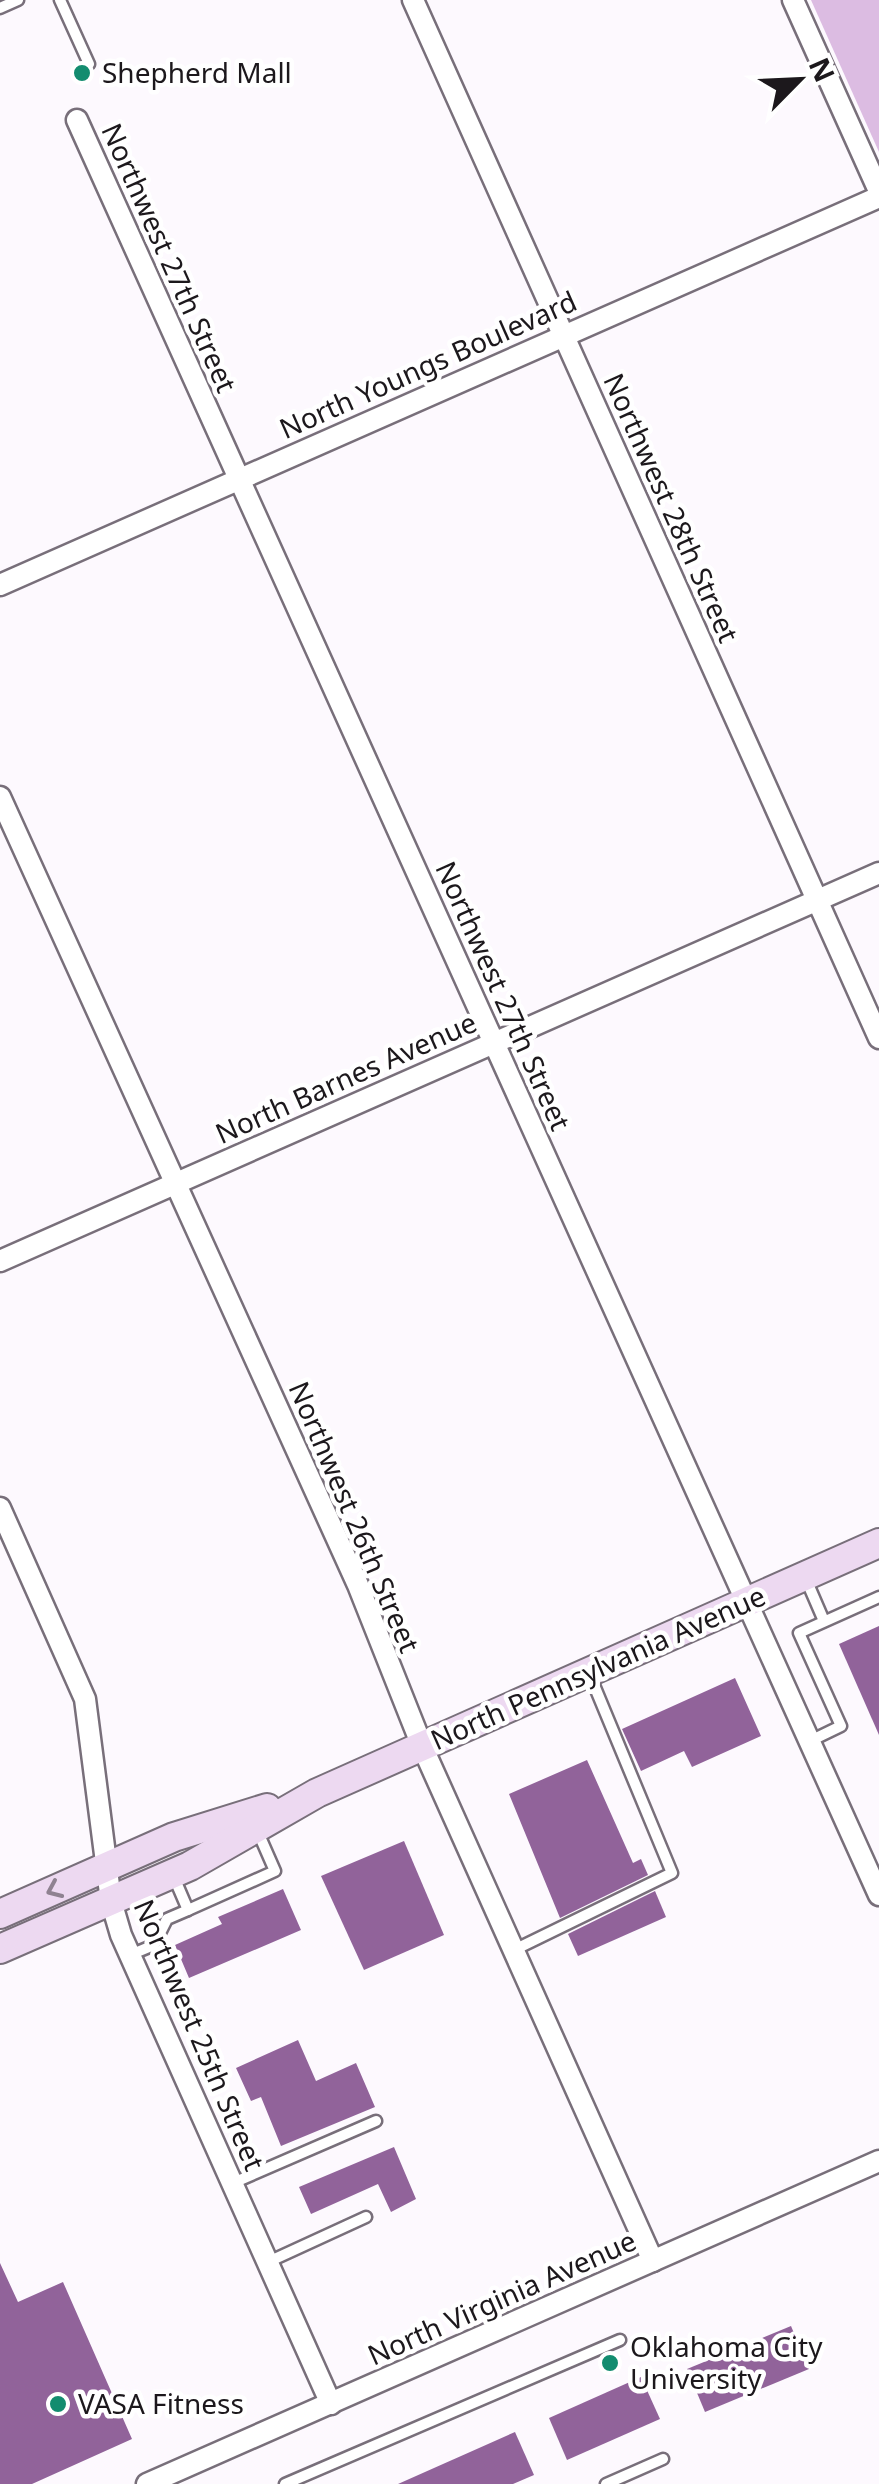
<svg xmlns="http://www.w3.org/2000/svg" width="879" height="2484" font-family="'Noto Sans',sans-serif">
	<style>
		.green { fill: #dcbce2 }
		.building { fill: #91639a }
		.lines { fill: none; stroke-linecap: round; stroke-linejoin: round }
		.lane-casing { stroke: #786f7a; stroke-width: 15 }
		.street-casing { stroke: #786f7a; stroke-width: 25 }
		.secondary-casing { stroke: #786f7a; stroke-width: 32 }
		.lane { stroke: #fff; stroke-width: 10 }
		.street { stroke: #fff; stroke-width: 20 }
		.secondary { stroke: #edd9f1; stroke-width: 28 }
		.oneway { stroke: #8f8291 }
		.poi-dot { fill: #138c6f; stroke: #fff; stroke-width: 4 }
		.labels { text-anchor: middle; stroke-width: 9; stroke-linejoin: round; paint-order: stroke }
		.poi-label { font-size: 28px; fill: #1c181c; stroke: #fff; text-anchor: start }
		.street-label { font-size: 28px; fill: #1c181c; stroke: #fff }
	</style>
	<rect width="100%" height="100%" fill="#fdf9fe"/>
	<path class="green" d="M 811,0 L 879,0 L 879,152 Z"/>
	<g class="building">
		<path d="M 879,1626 L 879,1735 L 839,1644 Z"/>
		<path d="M 735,1678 L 761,1736 L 692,1767 L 684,1751 L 641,1771 L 622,1729 Z"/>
		<path d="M 587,1760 L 633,1863 L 641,1859 L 648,1875 L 560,1918 L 509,1794 Z"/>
		<path d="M 404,1841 L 444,1935 L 364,1970 L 321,1876 Z"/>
		<path d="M 283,1889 L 301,1930 L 189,1978 L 175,1945 L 222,1924 L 218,1917 Z"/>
		<path d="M 655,1891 L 666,1917 L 578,1956 L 568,1934 Z"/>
		<path d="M 298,2040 L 316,2081 L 356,2063 L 375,2107 L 281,2146 L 261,2097 L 251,2101 L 236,2068 Z"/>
		<path d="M 394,2147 L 416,2199 L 391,2212 L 378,2184 L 311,2214 L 299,2187 Z"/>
		<path d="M 0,2263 L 18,2302 L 63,2282 L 132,2439 L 32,2484 L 0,2484 Z"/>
		<path d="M 791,2326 L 809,2369 L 705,2412 L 687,2369 Z"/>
		<path d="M 641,2377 L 660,2419 L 567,2460 L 549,2418 Z"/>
		<path d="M 515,2432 L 534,2475 L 513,2484 L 398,2484 Z"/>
	</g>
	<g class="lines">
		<g class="lane-casing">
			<g id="lane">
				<path d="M 60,0 L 89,64"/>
				<path d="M 0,8 L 18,0"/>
				<path d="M 805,1577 L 824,1621"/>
				<path d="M 810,1741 L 841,1726 L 799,1633 L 879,1597"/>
				<path d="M 173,1875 L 188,1910 L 275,1871 L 257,1830"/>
				<path d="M 514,1950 L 672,1873 L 589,1673"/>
				<path d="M 130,1955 L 154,1945 L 167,1919 L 188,1910"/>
				<path d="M 233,2183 L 376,2121"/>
				<path d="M 268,2262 L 366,2217"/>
				<path d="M 285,2484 L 620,2340"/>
				<path d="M 606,2484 L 663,2459"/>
			</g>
		</g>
		<g class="street-casing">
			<g id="street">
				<path d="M 413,0 L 879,1038"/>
				<path d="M 793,0 L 879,191"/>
				<path d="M 77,120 L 879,1895"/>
				<path d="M 0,585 L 879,197"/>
				<path d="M 0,797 L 358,1585 L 422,1746 L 653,2261"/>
				<path d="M 0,1261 L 879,873"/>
				<path d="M 0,1508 L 85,1699 L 111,1901 L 121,1935 L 331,2404"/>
				<path d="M 147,2484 L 879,2161"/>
			</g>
		</g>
		<g class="secondary-casing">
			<g id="secondary">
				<path d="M 0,1914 L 174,1837 L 267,1808"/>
				<path d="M 0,1949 L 190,1866 L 317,1793 L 879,1543"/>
			</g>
		</g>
		<use href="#lane" class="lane"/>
		<use href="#street" class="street"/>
		<use href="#secondary" class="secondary"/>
	</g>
	<defs><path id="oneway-chevron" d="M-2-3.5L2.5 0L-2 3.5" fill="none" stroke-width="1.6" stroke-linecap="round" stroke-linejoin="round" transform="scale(2.5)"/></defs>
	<use class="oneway" href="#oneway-chevron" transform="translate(54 1890) rotate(156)"/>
	<g class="poi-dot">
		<circle cx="82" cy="73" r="10"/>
		<circle cx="610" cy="2363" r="10"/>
		<circle cx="58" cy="2404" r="10"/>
	</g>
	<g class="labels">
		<g class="poi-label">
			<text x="102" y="83">Shepherd Mall</text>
			<text x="630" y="2357">Oklahoma City<tspan x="630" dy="32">University</tspan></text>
			<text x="78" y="2414">VASA Fitness</text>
		</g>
		<g class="street-label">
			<text transform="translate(169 258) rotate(66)" y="10">Northwest 27th Street</text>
			<text transform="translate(428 365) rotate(-24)" y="10">North Youngs Boulevard</text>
			<text transform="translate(671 508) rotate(66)" y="10">Northwest 28th Street</text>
			<text transform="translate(503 996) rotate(66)" y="10">Northwest 27th Street</text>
			<text transform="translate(346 1078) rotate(-24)" y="10">North Barnes Avenue</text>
			<text transform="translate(354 1517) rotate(67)" y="10">Northwest 26th Street</text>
			<text transform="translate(598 1668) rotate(-24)" y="10">North Pennsylvania Avenue</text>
			<text transform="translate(199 2035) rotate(67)" y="10">Northwest 25th Street</text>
			<text transform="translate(502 2298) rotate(-24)" y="10">North Virginia Avenue</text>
		</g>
	</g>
	<g transform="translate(799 80) rotate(66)" stroke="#ffffff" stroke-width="8" paint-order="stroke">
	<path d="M0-8L18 38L0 25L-18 38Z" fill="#1c181c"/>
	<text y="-15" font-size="28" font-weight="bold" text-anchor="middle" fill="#1c181c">N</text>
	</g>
</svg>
